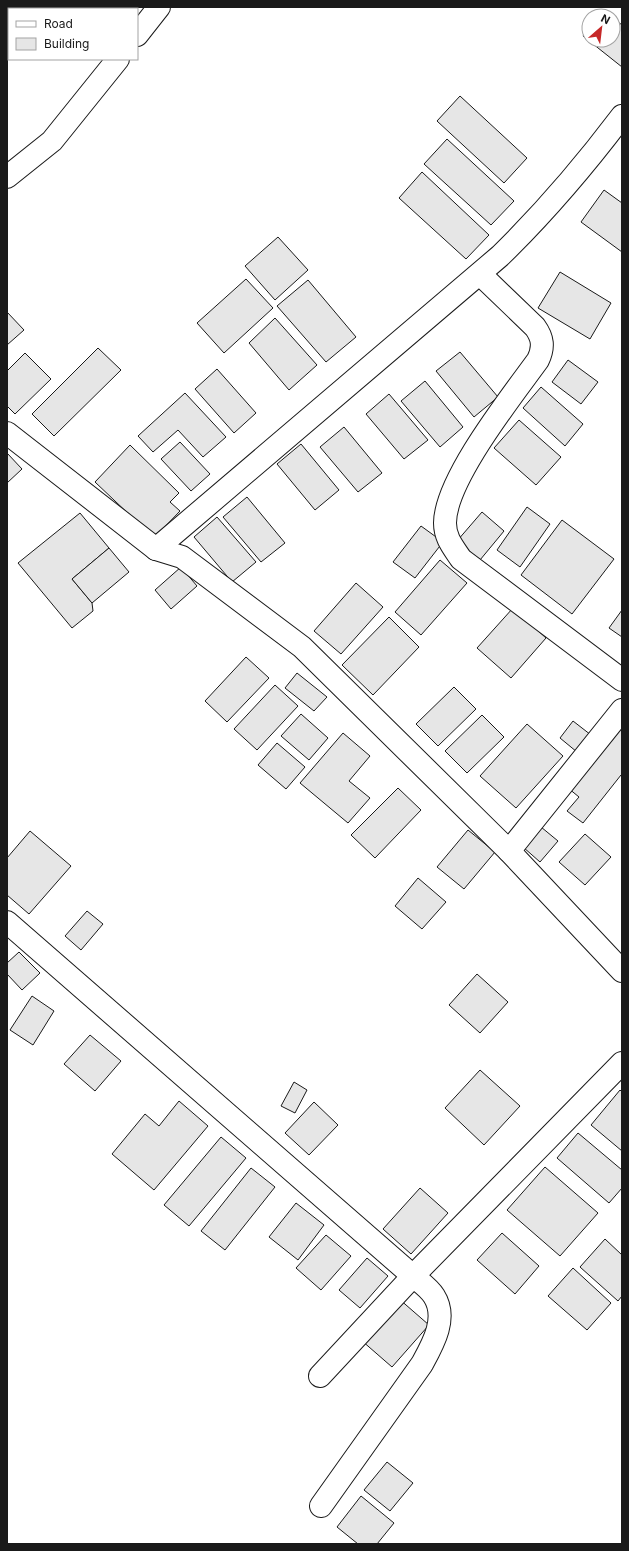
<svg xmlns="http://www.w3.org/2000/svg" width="629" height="1551" font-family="Inter,sans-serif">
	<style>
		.building { fill: #e6e6e6; stroke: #1a1a1a }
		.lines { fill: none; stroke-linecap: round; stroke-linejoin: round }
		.minor-casing { stroke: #1a1a1a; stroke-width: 24 }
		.minor { stroke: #fff; stroke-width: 22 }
	</style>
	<rect width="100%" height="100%" fill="#fff"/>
	<g class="building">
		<path d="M 603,11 L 610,16 L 599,16 Z"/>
		<path d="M 613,18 L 622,25 L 622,67 L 583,36 L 589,28 L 589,40 L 613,40 Z"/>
		<path d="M 460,96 L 527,158 L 504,183 L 437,121 Z"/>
		<path d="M 447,139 L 514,201 L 491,225 L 424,164 Z"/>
		<path d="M 422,172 L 489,235 L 466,259 L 399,198 Z"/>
		<path d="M 604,190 L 622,203 L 622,252 L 581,222 Z"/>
		<path d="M 278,237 L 308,270 L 275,300 L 245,266 Z"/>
		<path d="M 560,272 L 611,303 L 590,339 L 538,308 Z"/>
		<path d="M 246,279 L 273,308 L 224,353 L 197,323 Z"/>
		<path d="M 308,280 L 356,337 L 326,362 L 277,306 Z"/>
		<path d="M 7,312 L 24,330 L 7,345 Z"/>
		<path d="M 275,318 L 317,365 L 289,390 L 249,343 Z"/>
		<path d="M 98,348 L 121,370 L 54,436 L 32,414 Z"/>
		<path d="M 460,352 L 498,397 L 474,417 L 436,371 Z"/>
		<path d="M 25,353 L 51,379 L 15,414 L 7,406 L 7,371 Z"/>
		<path d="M 568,360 L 598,382 L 581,404 L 552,382 Z"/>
		<path d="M 217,369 L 256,413 L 234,433 L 195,389 Z"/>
		<path d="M 425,381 L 463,427 L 440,447 L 401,401 Z"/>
		<path d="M 541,387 L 583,424 L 565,446 L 523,408 Z"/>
		<path d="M 185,393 L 226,437 L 203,457 L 178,430 L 153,452 L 138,436 Z"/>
		<path d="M 389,394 L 428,440 L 404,459 L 366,414 Z"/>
		<path d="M 519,420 L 561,457 L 536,485 L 494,448 Z"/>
		<path d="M 344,427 L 382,473 L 358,492 L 320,447 Z"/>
		<path d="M 180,442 L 210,474 L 191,491 L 161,459 Z"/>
		<path d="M 301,444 L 339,490 L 315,510 L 277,464 Z"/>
		<path d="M 130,445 L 179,493 L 170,502 L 180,511 L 154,538 L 95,482 Z"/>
		<path d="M 7,453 L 22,469 L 7,483 Z"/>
		<path d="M 247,497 L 285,543 L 261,562 L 223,517 Z"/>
		<path d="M 527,507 L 550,524 L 520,567 L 497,550 Z"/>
		<path d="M 482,512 L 504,531 L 480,560 L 457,541 Z"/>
		<path d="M 80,513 L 109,548 L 72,579 L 92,603 L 93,611 L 72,628 L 18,563 Z"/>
		<path d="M 217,517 L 256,562 L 232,582 L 194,537 Z"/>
		<path d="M 562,520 L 614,559 L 572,614 L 521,575 Z"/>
		<path d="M 421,526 L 443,542 L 415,578 L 393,562 Z"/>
		<path d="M 109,548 L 129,572 L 92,603 L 72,579 Z"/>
		<path d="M 440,560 L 467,583 L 421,635 L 395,612 Z"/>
		<path d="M 181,567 L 197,586 L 171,609 L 155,590 Z"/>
		<path d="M 356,583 L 383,607 L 341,654 L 314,631 Z"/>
		<path d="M 513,608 L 546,638 L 511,678 L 477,648 Z"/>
		<path d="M 622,610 L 622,637 L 609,628 Z"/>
		<path d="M 389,617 L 419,647 L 373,695 L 342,665 Z"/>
		<path d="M 246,657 L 269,678 L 227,722 L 205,701 Z"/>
		<path d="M 297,673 L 327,697 L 314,711 L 285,688 Z"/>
		<path d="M 275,685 L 298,706 L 257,750 L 234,729 Z"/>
		<path d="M 454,687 L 476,709 L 438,746 L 416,724 Z"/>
		<path d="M 301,714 L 328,738 L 309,760 L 281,736 Z"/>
		<path d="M 482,715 L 504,737 L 467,773 L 445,751 Z"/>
		<path d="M 573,721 L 591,735 L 577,752 L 560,738 Z"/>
		<path d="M 622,721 L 622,776 L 621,775 L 583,823 L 567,811 L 579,797 L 568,788 Z"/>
		<path d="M 527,724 L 563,756 L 516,808 L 480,776 Z"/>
		<path d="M 343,733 L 370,756 L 349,781 L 370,798 L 348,823 L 300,783 Z"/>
		<path d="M 277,743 L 305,767 L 286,789 L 258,765 Z"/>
		<path d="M 398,788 L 421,810 L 375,858 L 351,835 Z"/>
		<path d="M 541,827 L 558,841 L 540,862 L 523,847 Z"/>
		<path d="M 468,830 L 495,852 L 464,889 L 437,867 Z"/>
		<path d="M 30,831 L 71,866 L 29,914 L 7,895 L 7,858 Z"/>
		<path d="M 585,834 L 611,857 L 585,885 L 559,862 Z"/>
		<path d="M 418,878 L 446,902 L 422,929 L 395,906 Z"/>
		<path d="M 87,911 L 103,924 L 81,950 L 65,936 Z"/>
		<path d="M 19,952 L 40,973 L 22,990 L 7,974 L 7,963 Z"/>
		<path d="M 477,974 L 508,1002 L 480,1033 L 449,1005 Z"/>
		<path d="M 32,996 L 54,1011 L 33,1045 L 10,1030 Z"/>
		<path d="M 90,1035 L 121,1061 L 95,1091 L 64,1064 Z"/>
		<path d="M 480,1070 L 520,1106 L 484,1145 L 445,1108 Z"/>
		<path d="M 294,1082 L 307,1090 L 295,1113 L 281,1106 Z"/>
		<path d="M 620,1090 L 622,1092 L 622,1151 L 591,1125 Z"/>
		<path d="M 179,1101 L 208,1126 L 154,1190 L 112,1154 L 145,1114 L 159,1126 Z"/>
		<path d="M 314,1102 L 338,1125 L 309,1155 L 285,1133 Z"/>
		<path d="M 578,1133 L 622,1170 L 622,1188 L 609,1203 L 557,1158 Z"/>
		<path d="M 221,1137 L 246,1158 L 189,1226 L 164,1205 Z"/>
		<path d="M 545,1167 L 598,1213 L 560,1256 L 507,1210 Z"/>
		<path d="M 251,1168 L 275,1187 L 225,1250 L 201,1231 Z"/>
		<path d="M 420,1188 L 448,1213 L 411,1254 L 383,1229 Z"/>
		<path d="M 296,1203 L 324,1225 L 298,1260 L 269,1237 Z"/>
		<path d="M 502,1233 L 539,1266 L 515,1294 L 477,1260 Z"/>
		<path d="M 326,1235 L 351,1256 L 321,1290 L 296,1268 Z"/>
		<path d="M 605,1239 L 622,1255 L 622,1296 L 618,1301 L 580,1267 Z"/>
		<path d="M 367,1258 L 388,1276 L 360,1308 L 339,1290 Z"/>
		<path d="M 573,1268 L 611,1303 L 587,1330 L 548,1296 Z"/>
		<path d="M 398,1298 L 429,1325 L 392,1367 L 361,1340 Z"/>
		<path d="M 387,1462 L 413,1483 L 390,1511 L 364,1490 Z"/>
		<path d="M 361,1496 L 394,1523 L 377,1544 L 358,1544 L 337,1527 Z"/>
	</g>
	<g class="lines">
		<g class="minor-casing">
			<g id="minor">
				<path d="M 137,35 L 159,7"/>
				<path d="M 7,177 L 52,141 L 118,59"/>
				<path d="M 480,274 L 535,327 C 543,338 544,347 538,360 C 512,396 445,480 445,523 C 445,538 453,547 461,559 L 622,680"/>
				<path d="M 7,433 L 156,549 L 182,557 L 302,647 L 509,851 L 622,971"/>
				<path d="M 156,549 L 500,256 C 544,213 585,165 622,116"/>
				<path d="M 509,851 L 622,710"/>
				<path d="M 7,922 L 413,1276 C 420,1282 429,1288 434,1296 C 448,1318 433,1344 422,1364 L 321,1506"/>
				<path d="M 320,1376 L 413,1276 L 622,1063"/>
			</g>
		</g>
		<use href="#minor" class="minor"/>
	</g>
	<rect width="629" height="1551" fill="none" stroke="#1a1a1a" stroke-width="16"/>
	<rect x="8" y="8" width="130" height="52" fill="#ffffff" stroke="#a3a3a3"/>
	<rect x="16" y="21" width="20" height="6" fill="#ffffff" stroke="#a3a3a3"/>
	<text x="44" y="28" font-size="12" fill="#1a1a1a">Road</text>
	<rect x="16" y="38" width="20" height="12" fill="#e6e6e6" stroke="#a3a3a3"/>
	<text x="44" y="48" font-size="12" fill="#1a1a1a">Building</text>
	<g transform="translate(601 28) rotate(28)"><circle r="19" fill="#ffffff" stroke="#a3a3a3"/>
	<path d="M0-3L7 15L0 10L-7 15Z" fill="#c62828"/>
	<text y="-6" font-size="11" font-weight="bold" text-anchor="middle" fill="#1a1a1a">N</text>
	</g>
</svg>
